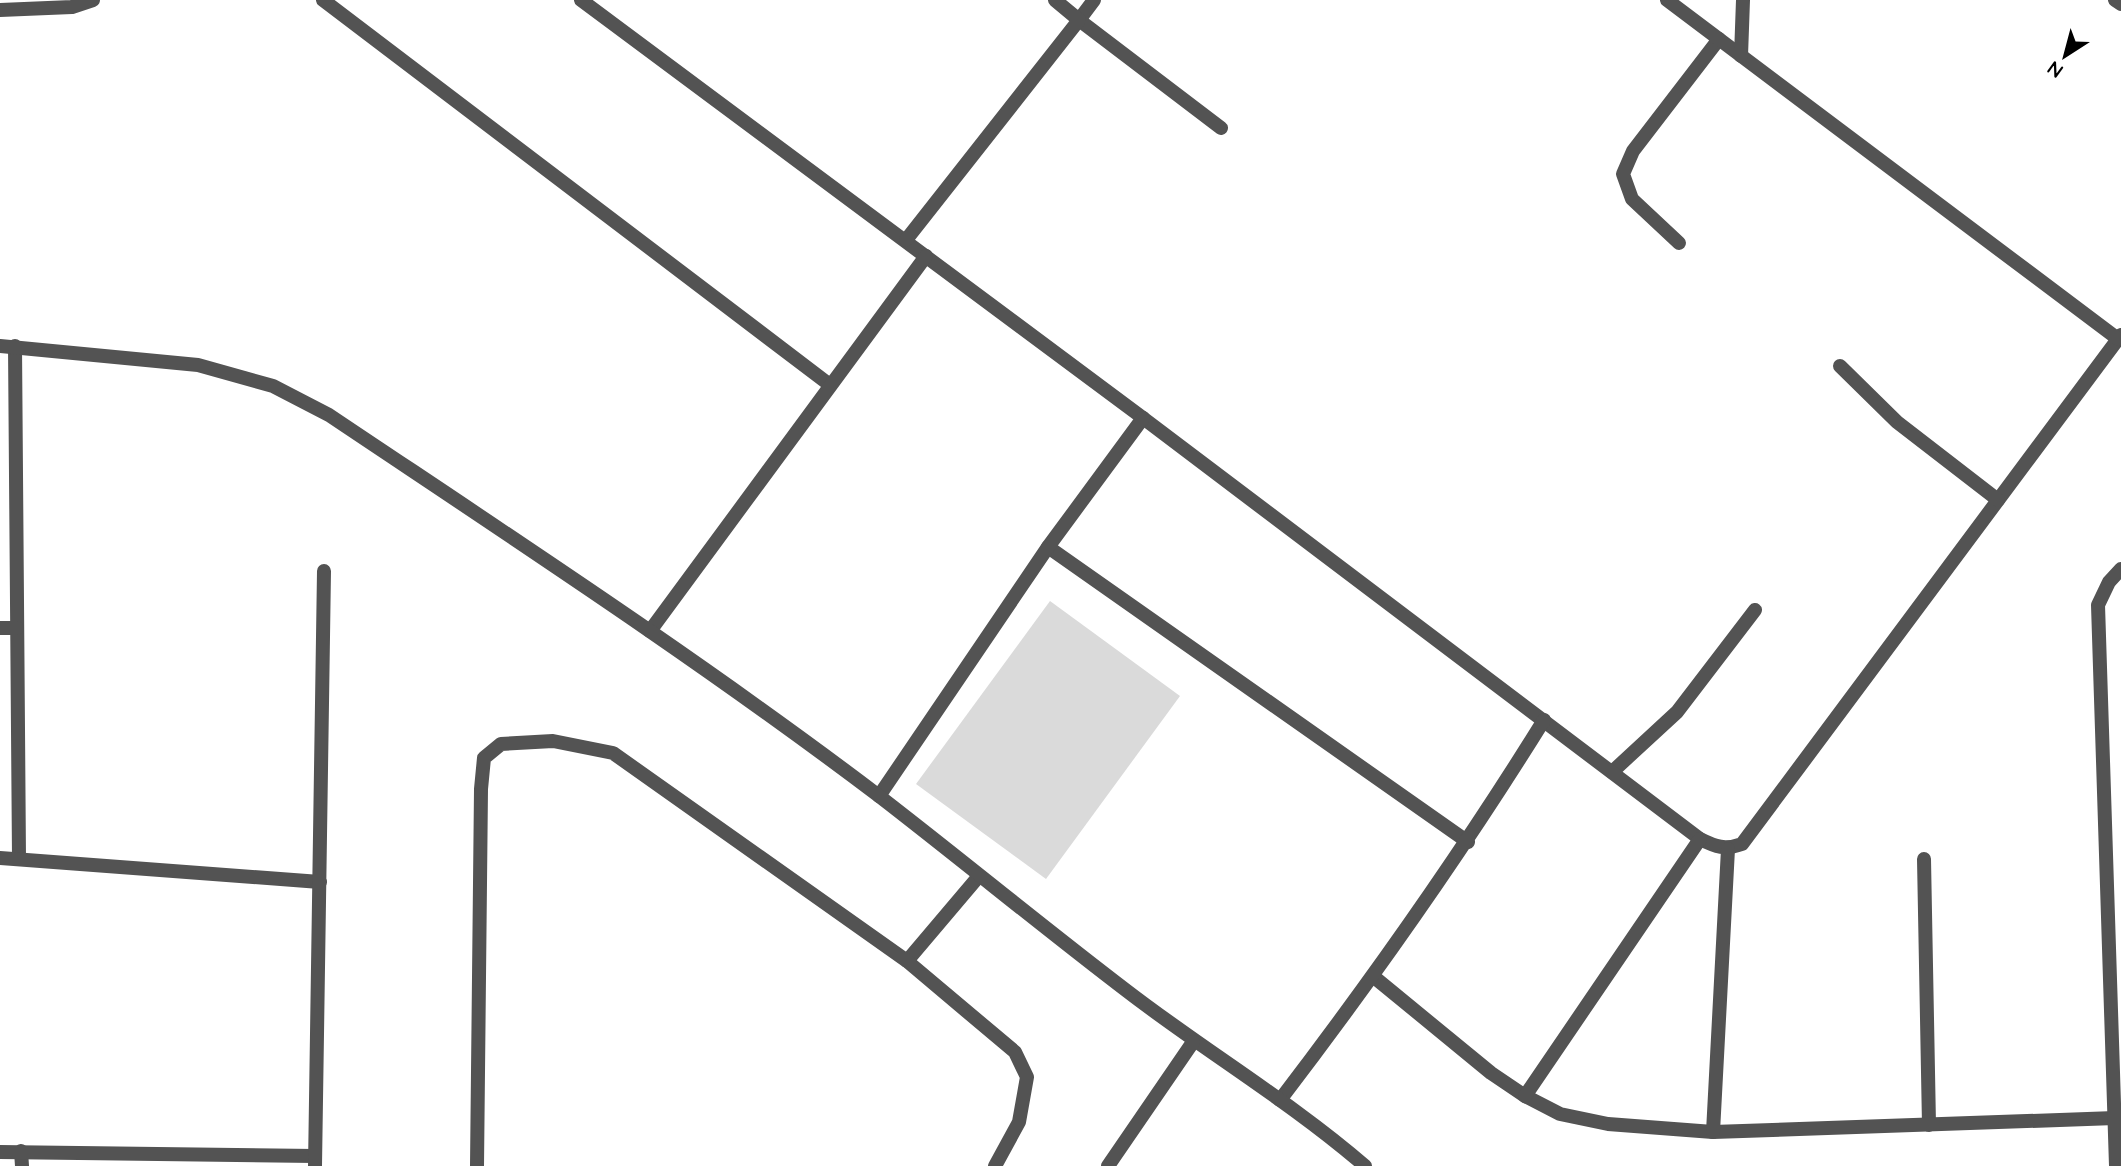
<svg xmlns="http://www.w3.org/2000/svg" width="2121" height="1166" font-family="Quicksand,sans-serif">
	<style>
		.green { fill: #dadada }
		.lines { fill: none; stroke-linecap: round; stroke-linejoin: round }
		.service { stroke: #535353; stroke-width: 14 }
		.minor { stroke: #535353; stroke-width: 14 }
		.tertiary { stroke: #535353; stroke-width: 14 }
	</style>
	<rect width="100%" height="100%" fill="#fff"/>
	<path class="green" d="M 1050,601 L 1180,696 L 1046,879 L 916,784 Z"/>
	<g class="lines">
		<g class="service">
			<path d="M 1679,243 L 1632,199 L 1623,174 L 1633,151 L 1719,39"/>
			<path d="M 1612,772 L 1677,712 L 1755,610"/>
			<path d="M 907,961 L 979,876"/>
			<path d="M 477,1166 L 481,789 L 484,758 L 501,744 L 553,741 L 613,753 L 907,961 L 1015,1052 L 1027,1077 L 1019,1122 L 995,1166"/>
		</g>
		<g class="minor">
			<path d="M 323,0 L 830,385"/>
			<path d="M 581,0 L 1143,418 L 1700,839 C 1716,847 1725,850 1742,844 L 2121,335"/>
			<path d="M 1094,0 L 1079,20 L 1221,128"/>
			<path d="M 1667,0 L 2118,339"/>
			<path d="M 2115,0 L 2121,4"/>
			<path d="M 0,10 L 72,7 L 93,0"/>
			<path d="M 1741,56 L 1743,0"/>
			<path d="M 906,240 L 1079,20 L 1055,0"/>
			<path d="M 15,346 L 19,858"/>
			<path d="M 1840,366 L 1897,422 L 1998,500"/>
			<path d="M 1048,547 L 1468,842"/>
			<path d="M 0,628 L 17,628"/>
			<path d="M 650,631 L 926,256"/>
			<path d="M 879,796 L 1048,547 L 1143,418"/>
			<path d="M 0,858 L 320,882"/>
			<path d="M 1924,859 L 1929,1125"/>
			<path d="M 1374,977 L 1491,1073 L 1525,1096 L 1560,1114 L 1608,1124 L 1713,1132 L 2115,1118"/>
			<path d="M 1525,1096 L 1700,839"/>
			<path d="M 1280,1100 C 1374,977 1462,852 1544,720"/>
			<path d="M 1713,1132 L 1728,849"/>
			<path d="M 21,1151 L 22,1166"/>
			<path d="M 0,1152 L 315,1156"/>
			<path d="M 315,1166 L 324,571"/>
			<path d="M 2116,1166 L 2098,605 L 2109,582 L 2121,569"/>
		</g>
		<g class="tertiary">
			<path d="M 0,346 L 198,365 L 273,386 L 329,415 C 514,539 701,661 879,796 C 962,860 1043,927 1127,991 C 1205,1051 1291,1102 1365,1166"/>
			<path d="M 1108,1166 L 1193,1042"/>
		</g>
	</g>
	<g transform="translate(2065 56) rotate(216)" stroke="#ffffff" stroke-width="5" paint-order="stroke">
	<path d="M0-5L12 26L0 18L-12 26Z" fill="#000000"/>
	<text y="-10" font-size="19" font-weight="bold" text-anchor="middle" fill="#000000">N</text>
	</g>
</svg>
